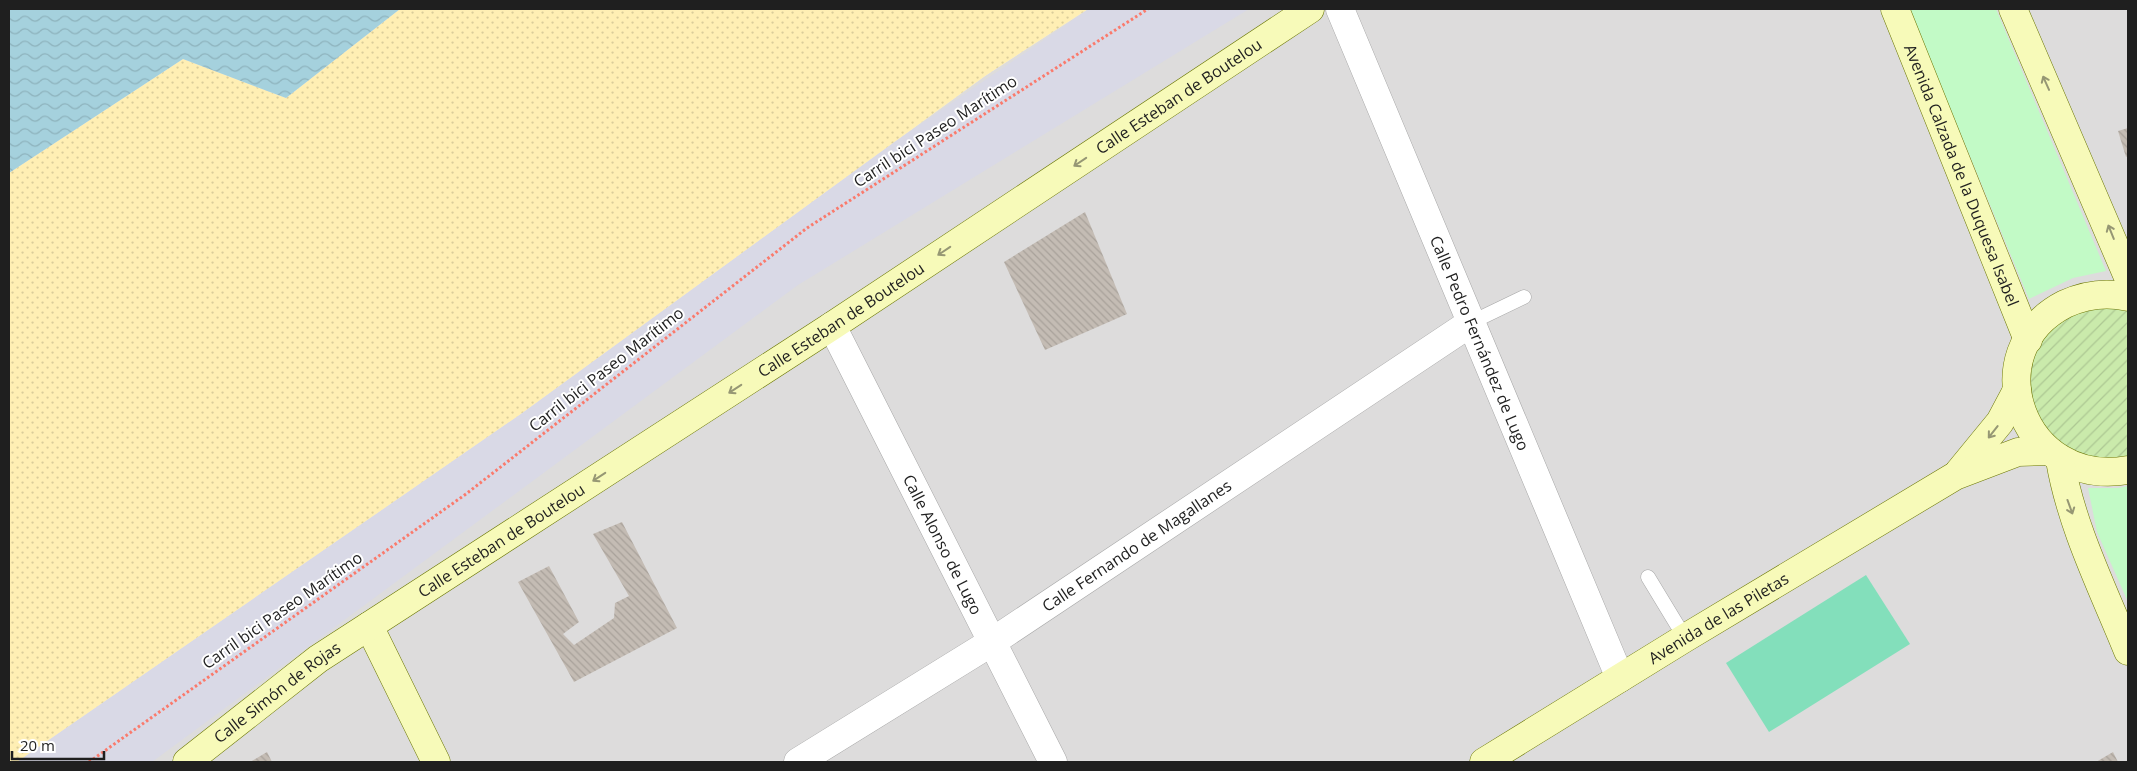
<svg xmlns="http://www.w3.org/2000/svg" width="2137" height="771" font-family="'Open Sans',sans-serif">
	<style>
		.residential { fill: #dddcdc }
		.sand { fill: url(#sand-dots) }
		.park { fill: #c2fac6 }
		.garden { fill: url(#garden-furrows) }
		.pitch { fill: #83dfbb }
		.plaza { fill: #d9d9e6 }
		.water { fill: url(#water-waves) }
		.building { fill: url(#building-back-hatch) }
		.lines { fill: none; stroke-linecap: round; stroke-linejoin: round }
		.lane-casing { stroke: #a6a6a6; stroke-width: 15 }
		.street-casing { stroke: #a6a6a6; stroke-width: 29 }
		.secondary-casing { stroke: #6b7705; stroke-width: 29 }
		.path { stroke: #fa7a6c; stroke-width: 3; stroke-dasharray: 2.5 2.5; stroke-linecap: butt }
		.lane { stroke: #fff; stroke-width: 14 }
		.street { stroke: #fff; stroke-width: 28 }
		.secondary { stroke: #f7fab9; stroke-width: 28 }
		.oneway { stroke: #969774 }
		.labels { text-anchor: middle; stroke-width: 4; stroke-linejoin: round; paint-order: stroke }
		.street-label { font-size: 16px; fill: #1f1f1f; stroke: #fff }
	</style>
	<defs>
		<pattern id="sand-dots" width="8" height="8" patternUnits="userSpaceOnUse" patternTransform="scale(1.25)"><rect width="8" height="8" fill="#ffefb4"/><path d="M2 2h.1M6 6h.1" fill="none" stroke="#dacc9a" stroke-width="1.8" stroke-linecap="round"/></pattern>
		<pattern id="garden-furrows" width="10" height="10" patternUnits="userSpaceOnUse" patternTransform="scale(1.25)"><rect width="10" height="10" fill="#caeaab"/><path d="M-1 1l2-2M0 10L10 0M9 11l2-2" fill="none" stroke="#adc893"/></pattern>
		<pattern id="water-waves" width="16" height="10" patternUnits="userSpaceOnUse" patternTransform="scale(1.25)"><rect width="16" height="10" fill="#a5d1dd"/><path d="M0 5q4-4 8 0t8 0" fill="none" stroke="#8eb3bd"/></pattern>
		<pattern id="building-back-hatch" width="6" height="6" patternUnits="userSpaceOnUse" patternTransform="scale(1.25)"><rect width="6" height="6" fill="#c4bcb4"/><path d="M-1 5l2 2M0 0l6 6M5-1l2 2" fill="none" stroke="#a8a19a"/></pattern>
	</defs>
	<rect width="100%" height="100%" fill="#f0ece5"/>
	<path class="residential" d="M 1088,9 L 2128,9 L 2128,762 L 17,762 L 521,414 L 985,76 Z"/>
	<path class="sand" d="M 400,9 L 1088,9 L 985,76 L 521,414 L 17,762 L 9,762 L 9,173 L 183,59 L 286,98 Z"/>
	<g class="park">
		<path d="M 1909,9 L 1996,9 L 2106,271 L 2073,278 L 2029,299 Z"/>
		<path d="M 2128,486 L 2128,602 L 2097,532 L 2088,488 L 2118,488 Z"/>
	</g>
	<path class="garden" d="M 2088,308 L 2128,309 L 2128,456 L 2125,457 C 2108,458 2092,459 2076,452 C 2035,436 2017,378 2042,341 C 2054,324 2069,315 2088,308 Z"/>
	<path class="pitch" d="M 1866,575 L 1910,644 L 1769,732 L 1726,663 Z"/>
	<path class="plaza" d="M 1089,9 L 1249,9 L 798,285 L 152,762 L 17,762 L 521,414 L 896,141 Z"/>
	<path class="water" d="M 9,9 L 400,9 L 286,98 L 183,59 L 9,173 Z"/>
	<g class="building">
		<path d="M 2128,128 L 2128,156 L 2126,157 L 2118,131 Z"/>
		<path d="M 1085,212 L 1127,314 L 1045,350 L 1004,262 Z"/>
		<path d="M 622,522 L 677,628 L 574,682 L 518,582 L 549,566 L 579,622 L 563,634 L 574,645 L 614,618 L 615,603 L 629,596 L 593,534 Z"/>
		<path d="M 267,752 L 272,762 L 250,762 Z"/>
		<path d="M 2113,752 L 2118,762 L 2096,762 Z"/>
	</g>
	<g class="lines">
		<g class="lane-casing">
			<g id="lane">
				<path d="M 1472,322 L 1524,297"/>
				<path d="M 1648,577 L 1685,638"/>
			</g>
		</g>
		<g class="street-casing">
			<g id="street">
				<path id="s1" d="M 1340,9 L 1620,678"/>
				<path id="s2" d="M 832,326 L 1053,762"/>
				<path id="s3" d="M 798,762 L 992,642 L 1472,322"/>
			</g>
		</g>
		<g class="secondary-casing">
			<g id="secondary">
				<path id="s4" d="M 1895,9 L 2028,340"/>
				<path d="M 2013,9 L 2128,277"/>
				<path d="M 2128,297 C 2107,292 2085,295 2065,304 C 1973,351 2022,489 2128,470"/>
				<path d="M 2060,460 C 2071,526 2103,589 2128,651"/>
				<path d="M 1959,472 L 2000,422 L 2017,390"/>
				<path d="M 369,626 L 436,762"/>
				<path id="s5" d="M 187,762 L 318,659 L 832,326 L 1310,9"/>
				<path id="s6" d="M 1484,762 L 1685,638 L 1955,476 L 2018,452 L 2048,451"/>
			</g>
		</g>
		<path class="path" d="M 89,762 L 466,494 L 807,228 L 1148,9"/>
		<use href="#lane" class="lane"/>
		<use href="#street" class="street"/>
		<use href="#secondary" class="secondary"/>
	</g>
	<defs><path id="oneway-shaft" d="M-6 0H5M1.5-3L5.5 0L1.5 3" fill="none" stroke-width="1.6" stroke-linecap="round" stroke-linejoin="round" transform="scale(1.25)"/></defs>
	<g class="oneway">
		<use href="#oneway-shaft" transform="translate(2046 83) rotate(-114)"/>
		<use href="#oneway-shaft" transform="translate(1080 162) rotate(146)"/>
		<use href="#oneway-shaft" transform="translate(2111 232) rotate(-112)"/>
		<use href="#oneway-shaft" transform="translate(944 251) rotate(146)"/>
		<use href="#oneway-shaft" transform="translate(735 389) rotate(147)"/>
		<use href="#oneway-shaft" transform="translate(1993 432) rotate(128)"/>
		<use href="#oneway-shaft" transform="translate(599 477) rotate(147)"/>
		<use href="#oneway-shaft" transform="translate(2070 507) rotate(70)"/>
	</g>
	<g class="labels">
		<g class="street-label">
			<text dy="6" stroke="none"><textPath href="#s5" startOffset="1195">Calle Esteban de Boutelou</textPath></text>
			<text transform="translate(935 131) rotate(-33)" y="6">Carril bici Paseo Marítimo</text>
			<text dy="6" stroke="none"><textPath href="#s4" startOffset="179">Avenida Calzada de la Duquesa Isabel</textPath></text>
			<text dy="6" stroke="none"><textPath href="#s5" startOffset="790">Calle Esteban de Boutelou</textPath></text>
			<text dy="6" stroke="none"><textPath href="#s1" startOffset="362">Calle Pedro Fernández de Lugo</textPath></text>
			<text transform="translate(606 369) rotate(-38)" y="6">Carril bici Paseo Marítimo</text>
			<text dy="6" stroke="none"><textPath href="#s5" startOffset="385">Calle Esteban de Boutelou</textPath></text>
			<text dy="6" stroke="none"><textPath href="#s2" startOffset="245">Calle Alonso de Lugo</textPath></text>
			<text dy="6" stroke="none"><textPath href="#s3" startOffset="402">Calle Fernando de Magallanes</textPath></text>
			<text transform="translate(282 610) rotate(-35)" y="6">Carril bici Paseo Marítimo</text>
			<text dy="6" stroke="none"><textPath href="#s6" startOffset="275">Avenida de las Piletas</textPath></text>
			<text dy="6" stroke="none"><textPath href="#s5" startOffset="114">Calle Simón de Rojas</textPath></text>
		</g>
	</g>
	<rect width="2137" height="771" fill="none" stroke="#1f1f1f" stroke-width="20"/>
	<path d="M12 751v8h92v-8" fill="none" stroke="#1f1f1f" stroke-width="2.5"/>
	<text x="20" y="751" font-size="15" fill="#1f1f1f" stroke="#ffffff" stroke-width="4" paint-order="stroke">20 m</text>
</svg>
